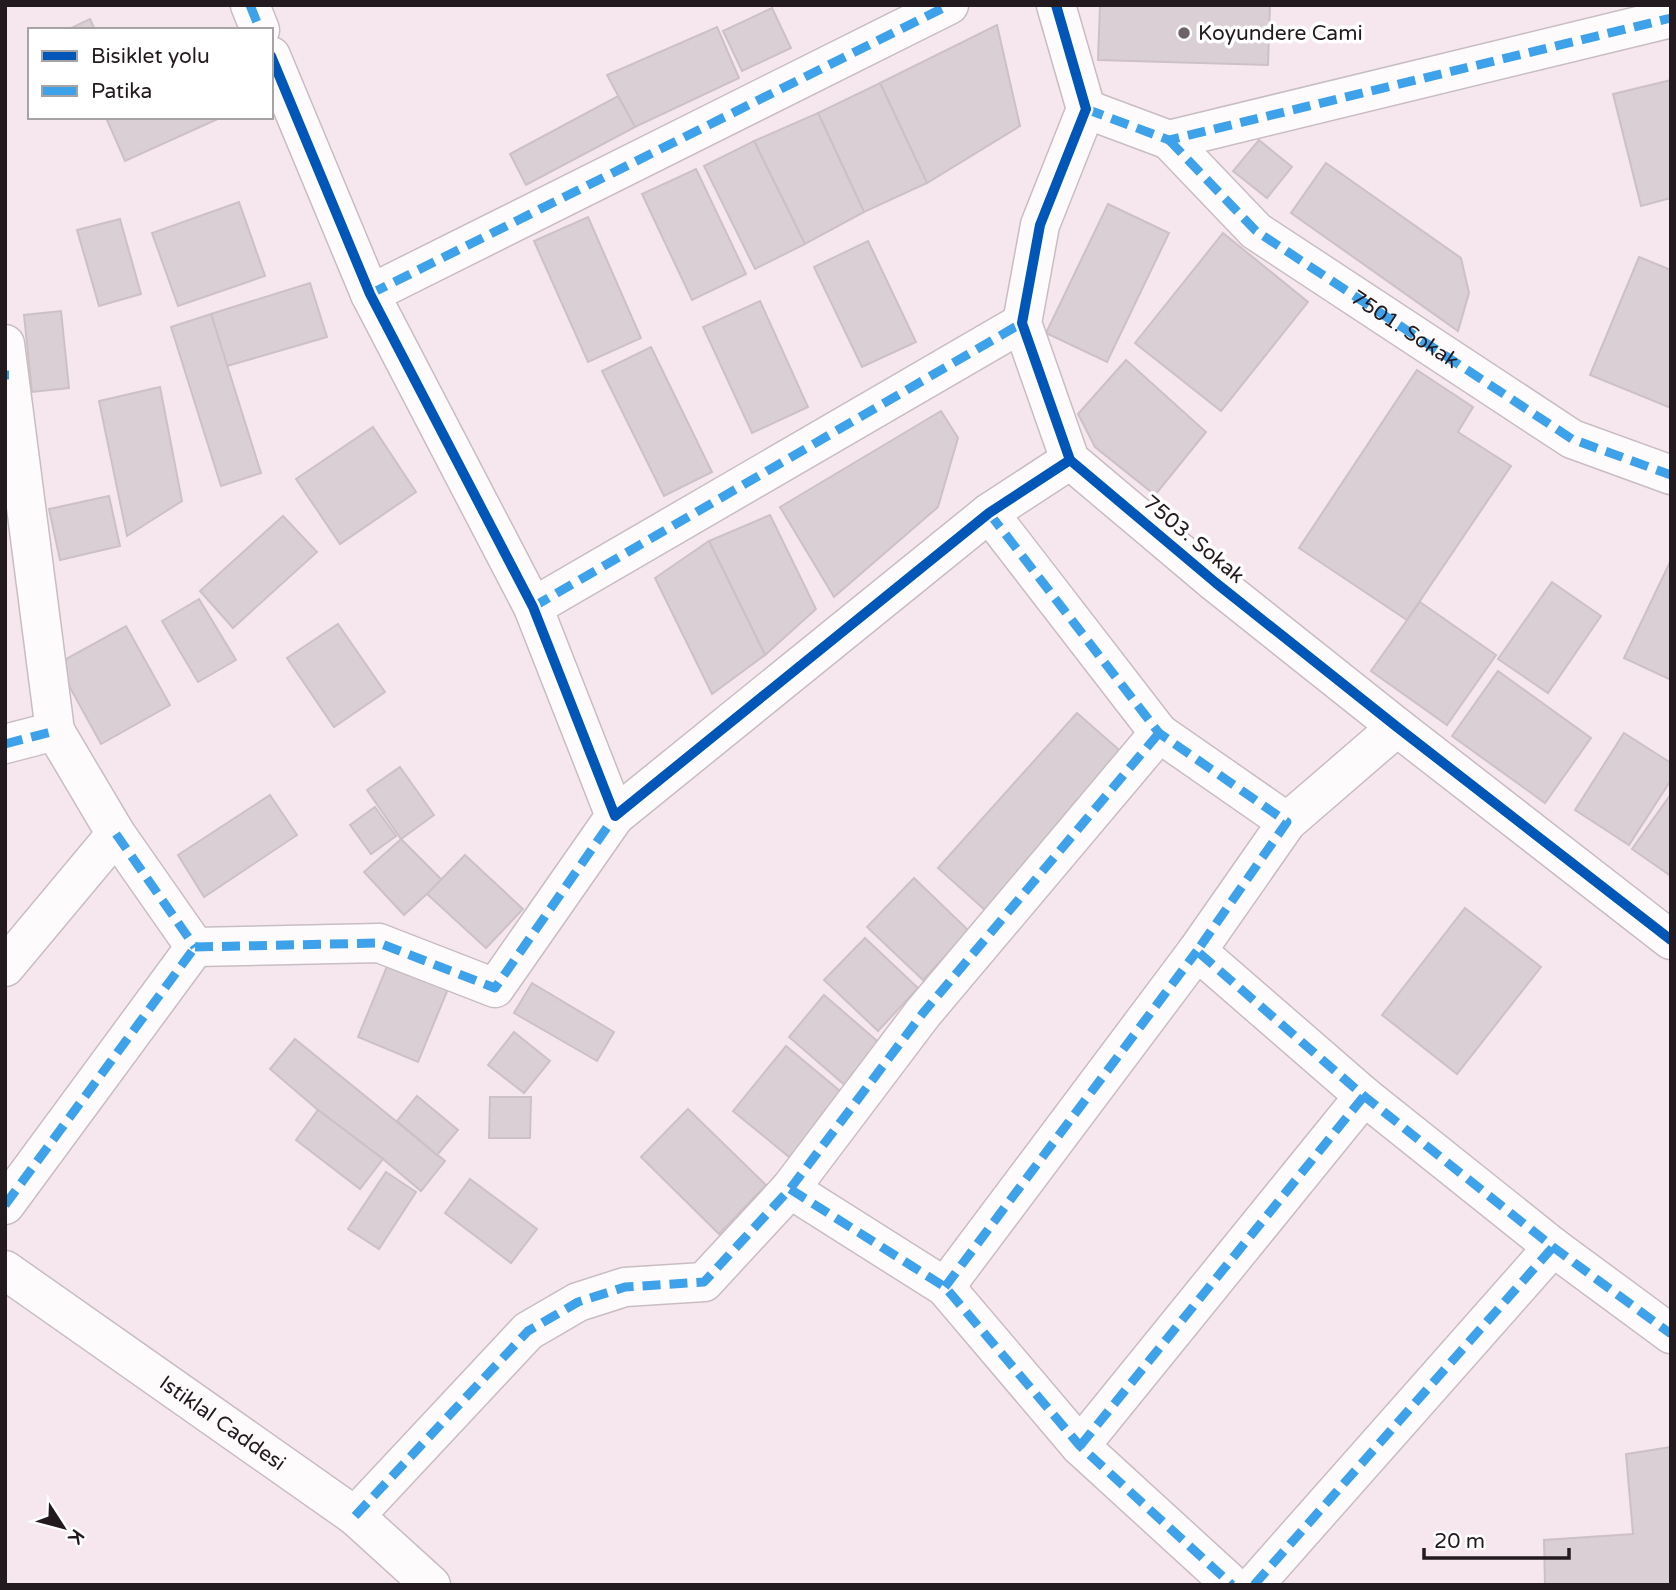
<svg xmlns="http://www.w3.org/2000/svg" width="1676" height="1590" font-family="'Varela Round',sans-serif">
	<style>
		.building { fill: #dacfd5; stroke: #cdc1c7; stroke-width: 2 }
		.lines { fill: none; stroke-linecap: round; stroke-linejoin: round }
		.minor-casing { stroke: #c8bdc3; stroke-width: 41 }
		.minor { stroke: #fefbfd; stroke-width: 38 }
		.quiet { stroke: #3ea2ea; stroke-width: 9; stroke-dasharray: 18 9; stroke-linecap: butt }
		.cycleway-casing { stroke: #fff; stroke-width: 15 }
		.cycleway { stroke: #0057b8; stroke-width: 10 }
		.poi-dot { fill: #6d6268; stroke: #fff; stroke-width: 2.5 }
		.labels { text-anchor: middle; stroke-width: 7; stroke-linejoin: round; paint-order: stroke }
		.poi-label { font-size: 21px; fill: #231a1f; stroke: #fff; text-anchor: start }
		.street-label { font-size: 21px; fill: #231a1f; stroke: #fff }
	</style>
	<rect width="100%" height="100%" fill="#f6e7ef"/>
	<g class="building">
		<path d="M 1100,5 L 1270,5 L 1268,65 L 1098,60 Z"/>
		<path d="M 772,8 L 791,48 L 742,71 L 723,31 Z"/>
		<path d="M 90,19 L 95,30 L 67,30 Z"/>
		<path d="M 997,25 L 1020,126 L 927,183 L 880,83 Z"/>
		<path d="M 717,27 L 739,78 L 635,127 L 607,75 Z"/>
		<path d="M 1671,80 L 1671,198 L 1641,206 L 1613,94 Z"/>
		<path d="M 880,83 L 927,183 L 864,212 L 818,113 Z"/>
		<path d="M 618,96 L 635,127 L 526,185 L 510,154 Z"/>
		<path d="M 818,113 L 864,212 L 805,244 L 754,141 Z"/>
		<path d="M 113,117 L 222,117 L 125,161 L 107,120 Z"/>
		<path d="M 1259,140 L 1292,167 L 1267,198 L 1233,171 Z"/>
		<path d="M 754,141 L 805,244 L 755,269 L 704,166 Z"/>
		<path d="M 1326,163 L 1461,258 L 1469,293 L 1458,331 L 1291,213 Z"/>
		<path d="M 696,169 L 746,274 L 692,300 L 642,194 Z"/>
		<path d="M 239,202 L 265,276 L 178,306 L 152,233 Z"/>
		<path d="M 1108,204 L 1169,233 L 1107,362 L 1046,333 Z"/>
		<path d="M 588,217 L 641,338 L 588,362 L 534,241 Z"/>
		<path d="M 120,219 L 141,294 L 99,306 L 77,230 Z"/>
		<path d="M 1223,233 L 1308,302 L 1221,411 L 1135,343 Z"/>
		<path d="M 868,241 L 916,342 L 862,367 L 814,267 Z"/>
		<path d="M 1639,257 L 1671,270 L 1671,408 L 1590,375 Z"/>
		<path d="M 310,283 L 327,337 L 227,366 L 211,314 Z"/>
		<path d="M 760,301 L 808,407 L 752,433 L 703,327 Z"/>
		<path d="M 61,311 L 69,388 L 32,392 L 24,315 Z"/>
		<path d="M 211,314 L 261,473 L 221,486 L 171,327 Z"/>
		<path d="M 651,347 L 712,472 L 664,496 L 602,371 Z"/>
		<path d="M 1126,360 L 1206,432 L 1155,495 L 1095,447 L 1078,414 Z"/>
		<path d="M 1417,370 L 1473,407 L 1458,432 L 1511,466 L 1407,620 L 1299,548 Z"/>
		<path d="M 160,387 L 182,501 L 127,536 L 99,401 Z"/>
		<path d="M 941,411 L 958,438 L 938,507 L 834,597 L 780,507 Z"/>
		<path d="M 373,427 L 416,492 L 340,544 L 296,479 Z"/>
		<path d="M 109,496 L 120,546 L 60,560 L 49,509 Z"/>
		<path d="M 770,515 L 816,609 L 765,655 L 709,541 Z"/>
		<path d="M 283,516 L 317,552 L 233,628 L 200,591 Z"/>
		<path d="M 709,541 L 765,655 L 712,694 L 655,578 Z"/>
		<path d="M 1671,560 L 1671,680 L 1624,658 Z"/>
		<path d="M 1552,582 L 1601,616 L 1548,693 L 1498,659 Z"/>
		<path d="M 199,599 L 236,660 L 198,682 L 162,621 Z"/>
		<path d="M 1420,602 L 1496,655 L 1447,725 L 1371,671 Z"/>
		<path d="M 338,624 L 385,692 L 334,727 L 287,658 Z"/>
		<path d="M 126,626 L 170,705 L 101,744 L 57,664 Z"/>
		<path d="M 1498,671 L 1591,738 L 1545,803 L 1452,736 Z"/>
		<path d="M 1077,713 L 1125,755 L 985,910 L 938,868 Z"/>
		<path d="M 1624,733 L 1671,763 L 1671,780 L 1629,845 L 1575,810 Z"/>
		<path d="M 400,767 L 434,815 L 401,839 L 367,790 Z"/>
		<path d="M 1671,794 L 1671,876 L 1632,849 Z"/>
		<path d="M 270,795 L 297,835 L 204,897 L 178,855 Z"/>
		<path d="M 375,807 L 396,836 L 371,854 L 350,825 Z"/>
		<path d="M 401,839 L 442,880 L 404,915 L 364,872 Z"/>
		<path d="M 465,855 L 523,909 L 486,948 L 427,894 Z"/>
		<path d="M 914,878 L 969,931 L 923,980 L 867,927 Z"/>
		<path d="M 1465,908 L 1541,967 L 1457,1074 L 1382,1015 Z"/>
		<path d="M 865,938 L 918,988 L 878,1031 L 824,980 Z"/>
		<path d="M 388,964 L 448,989 L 418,1062 L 358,1037 Z"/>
		<path d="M 532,983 L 614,1032 L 597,1061 L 514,1013 Z"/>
		<path d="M 824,995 L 883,1046 L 847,1087 L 789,1037 Z"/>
		<path d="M 514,1032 L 550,1061 L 524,1093 L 488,1065 Z"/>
		<path d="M 295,1039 L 445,1161 L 421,1191 L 383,1159 L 318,1110 L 270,1069 Z"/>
		<path d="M 786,1046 L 846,1096 L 794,1161 L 733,1111 Z"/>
		<path d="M 417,1096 L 458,1130 L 437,1155 L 397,1121 Z"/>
		<path d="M 490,1097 L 531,1097 L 530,1138 L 489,1138 Z"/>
		<path d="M 688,1109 L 766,1185 L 719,1234 L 641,1157 Z"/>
		<path d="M 318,1110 L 383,1159 L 360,1189 L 296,1140 Z"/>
		<path d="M 386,1172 L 416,1192 L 379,1249 L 348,1229 Z"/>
		<path d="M 470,1179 L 537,1229 L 511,1263 L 445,1213 Z"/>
		<path d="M 1671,1447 L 1671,1585 L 1545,1585 L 1544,1540 L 1633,1534 L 1626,1454 Z"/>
	</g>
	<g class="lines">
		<g class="minor-casing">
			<g id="minor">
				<path d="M 250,5 L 260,30"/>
				<path d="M 1056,5 L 1086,109 L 1040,225 L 1022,323 L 1070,460 L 1216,583 L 1397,727 L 1671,940"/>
				<path d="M 271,56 L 370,294 L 533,607 L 615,816 L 989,513 L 1070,460"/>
				<path d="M 1086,109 L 1169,140 L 1671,18"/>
				<path id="s1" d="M 1169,140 L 1256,231 L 1572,439 L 1671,475"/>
				<path d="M 370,294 L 949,5"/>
				<path d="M 5,344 L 55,731 L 116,834 L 195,947"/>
				<path d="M 989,513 L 1159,733 L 1287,822 L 1197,951 L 1364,1096 L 1553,1247 L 1671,1334"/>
				<path d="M 533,607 L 1022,323"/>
				<path d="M 5,744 L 55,731"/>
				<path d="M 1287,822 L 1397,727"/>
				<path d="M 195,947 L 379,943 L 495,988 L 615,816"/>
				<path d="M 5,967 L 116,834"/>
				<path d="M 790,1189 L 945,1287 L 1080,1446 L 1232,1585"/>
				<path d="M 5,1205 L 195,947"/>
				<path id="s2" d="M 5,1270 L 355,1516 L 431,1585"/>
				<path d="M 945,1287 L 1197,951"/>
				<path d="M 1080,1446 L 1364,1096"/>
				<path d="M 355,1516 L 528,1331 L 578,1302 L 625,1287 L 704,1282 L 790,1189 L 923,1013 L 1159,733"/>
				<path d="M 1254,1585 L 1553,1247"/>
			</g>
		</g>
		<use href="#minor" class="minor"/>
		<g class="quiet">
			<path d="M 250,5 L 260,30"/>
			<path d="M 1086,109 L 1169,140 L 1671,18"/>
			<path d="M 1169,140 L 1256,231 L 1572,439 L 1671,475"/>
			<path d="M 370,294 L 949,5"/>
			<path d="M 5,375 L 9,375"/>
			<path d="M 989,513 L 1159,733 L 1287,822 L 1197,951 L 1364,1096 L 1553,1247 L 1671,1334"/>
			<path d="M 533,607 L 1022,323"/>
			<path d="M 5,744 L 55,731"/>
			<path d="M 116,834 L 195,947"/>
			<path d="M 195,947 L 379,943 L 495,988 L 615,816"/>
			<path d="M 790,1189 L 945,1287 L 1080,1446 L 1232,1585"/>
			<path d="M 5,1205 L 195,947"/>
			<path d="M 945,1287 L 1197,951"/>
			<path d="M 1080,1446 L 1364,1096"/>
			<path d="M 355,1516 L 528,1331 L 578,1302 L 625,1287 L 704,1282 L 790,1189 L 923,1013 L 1159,733"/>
			<path d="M 1254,1585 L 1553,1247"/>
		</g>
		<g class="cycleway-casing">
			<g id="cycleway">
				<path d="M 1056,5 L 1086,109 L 1040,225 L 1022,323 L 1070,460 L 1216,583 L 1397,727 L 1671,940"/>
				<path d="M 271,56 L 370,294 L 533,607 L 615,816 L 989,513 L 1070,460"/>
			</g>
		</g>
		<use href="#cycleway" class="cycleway"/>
	</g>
	<circle class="poi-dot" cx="1184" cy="33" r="7"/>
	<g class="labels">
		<g class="poi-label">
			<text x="1198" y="40">Koyundere Cami</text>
		</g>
		<g class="street-label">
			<text dy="7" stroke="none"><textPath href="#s1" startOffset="304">7501. Sokak</textPath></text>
			<text transform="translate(1194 539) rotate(40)" y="7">7503. Sokak</text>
			<text dy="7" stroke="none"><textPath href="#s2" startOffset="266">Istiklal Caddesi</textPath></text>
		</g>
	</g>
	<rect width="1676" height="1590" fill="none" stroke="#231a1f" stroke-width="14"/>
	<rect x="28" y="28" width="245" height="91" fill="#ffffff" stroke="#a7a3a5" stroke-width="2"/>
	<rect x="42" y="51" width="35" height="10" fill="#0057b8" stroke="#a7a3a5" stroke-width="2"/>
	<text x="91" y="63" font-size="21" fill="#231a1f">Bisiklet yolu</text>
	<rect x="42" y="86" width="35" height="10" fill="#3ea2ea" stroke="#a7a3a5" stroke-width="2"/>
	<text x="91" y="98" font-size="21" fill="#231a1f">Patika</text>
	<g transform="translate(63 1527) rotate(126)" stroke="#ffffff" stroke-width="5" paint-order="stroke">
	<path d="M0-5L12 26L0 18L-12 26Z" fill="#231a1f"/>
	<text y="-10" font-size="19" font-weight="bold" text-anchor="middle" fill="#231a1f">K</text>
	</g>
	<path d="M1424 1548v10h145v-10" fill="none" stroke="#231a1f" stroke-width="3.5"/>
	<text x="1434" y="1548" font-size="21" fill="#231a1f" stroke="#ffffff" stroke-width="5" paint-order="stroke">20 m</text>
</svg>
